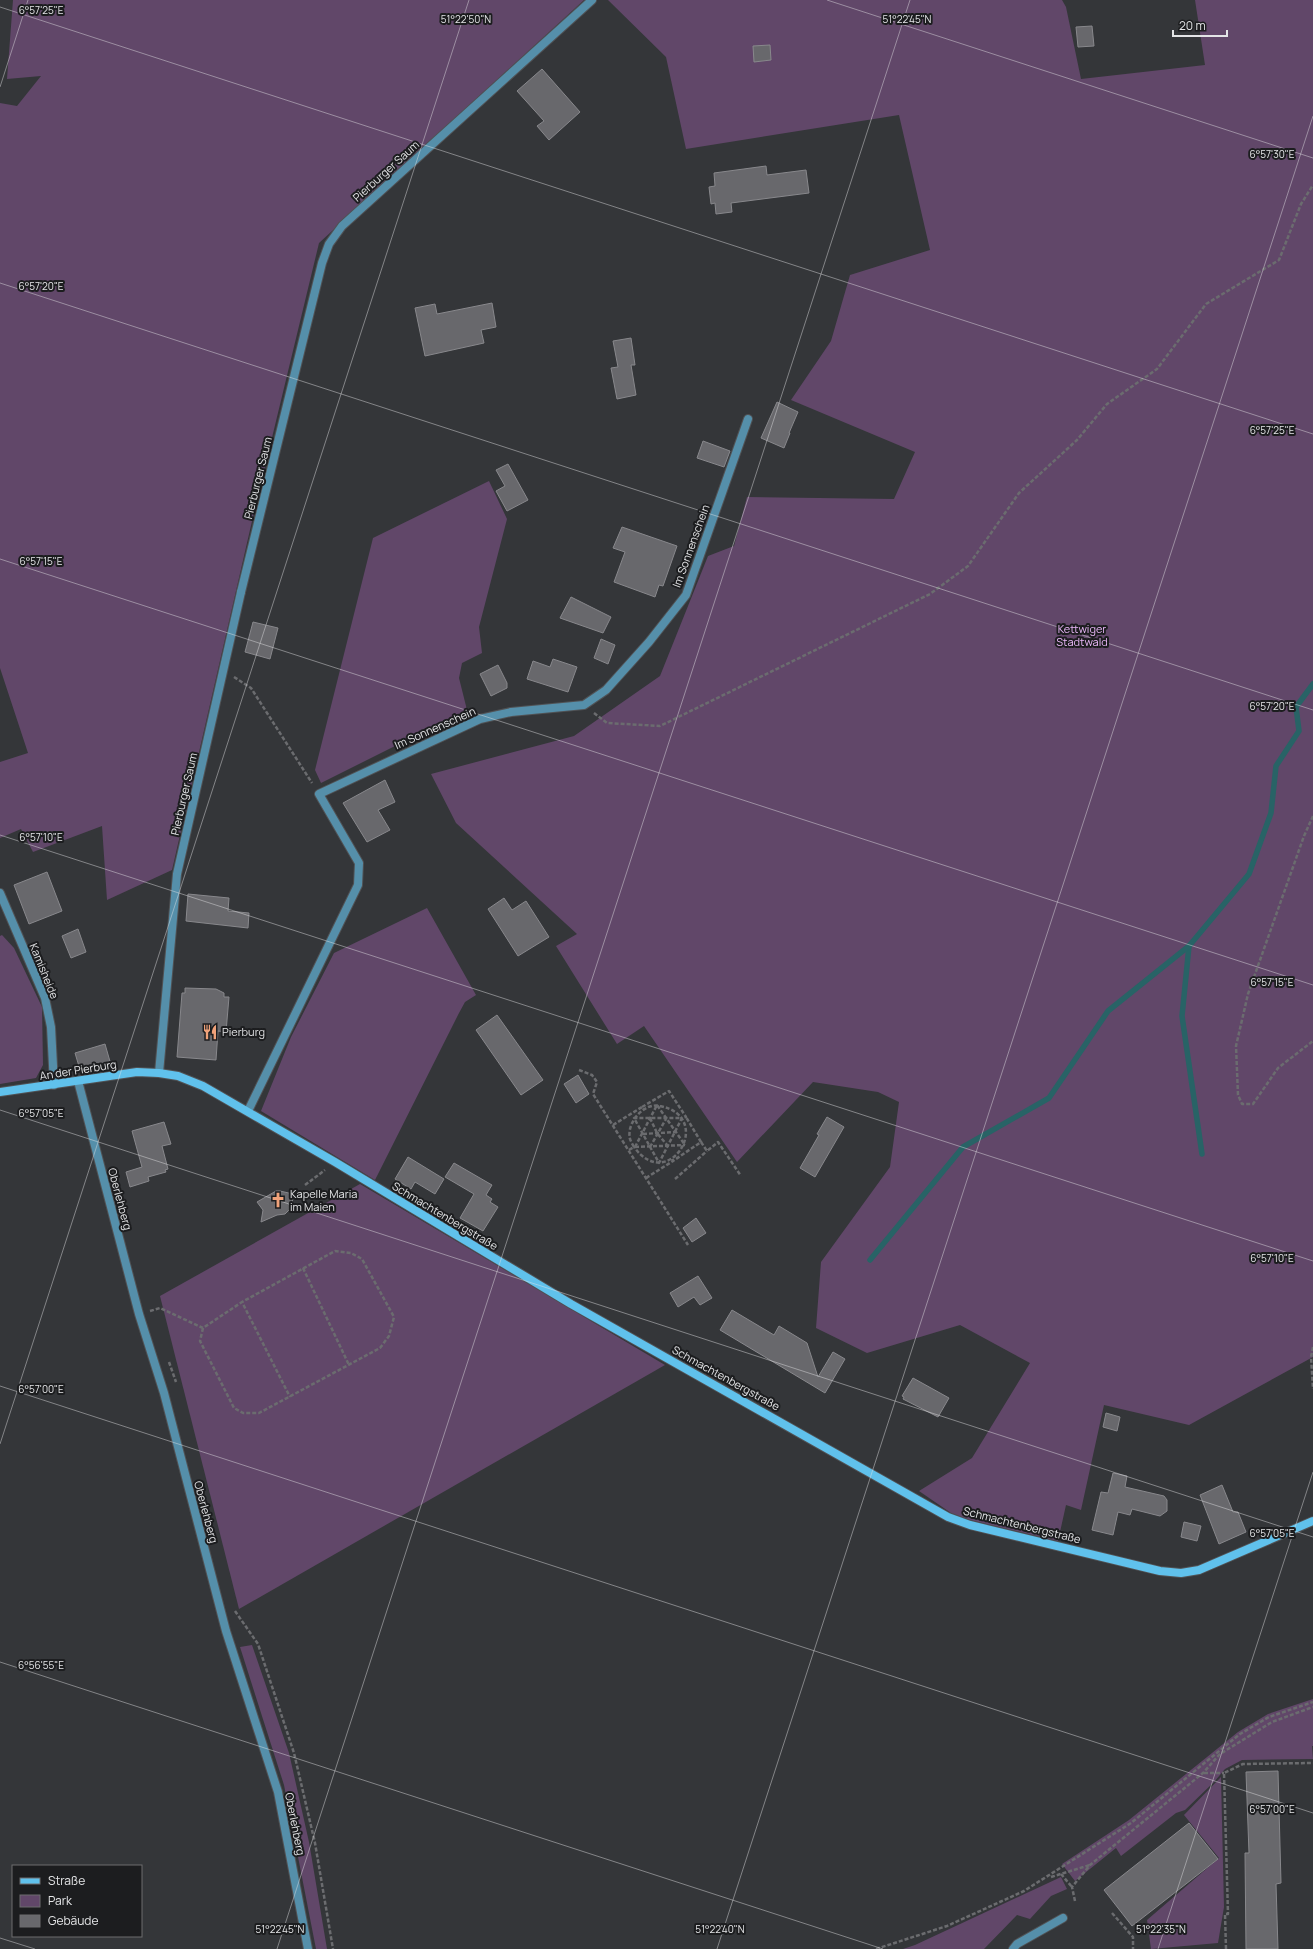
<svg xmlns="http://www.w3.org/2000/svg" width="1313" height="1949" font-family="Manrope,sans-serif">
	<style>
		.green { fill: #614769 }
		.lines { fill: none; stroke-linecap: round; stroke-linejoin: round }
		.stream { stroke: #286366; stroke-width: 5.5 }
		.building { fill: #68686c; stroke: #88888c }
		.lane-casing { stroke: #505255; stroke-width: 10 }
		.street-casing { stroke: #505255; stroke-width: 10 }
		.secondary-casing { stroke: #505255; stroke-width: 10 }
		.path { stroke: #6b6c6f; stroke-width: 2.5; stroke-dasharray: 4 2; stroke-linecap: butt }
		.lane { stroke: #558faa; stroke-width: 8 }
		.street { stroke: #558faa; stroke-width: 8 }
		.secondary { stroke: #60c1ec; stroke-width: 8 }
		.ticks { fill: none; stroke: #e4e5e7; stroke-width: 1; stroke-opacity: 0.45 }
		.labels { text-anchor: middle; stroke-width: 4; stroke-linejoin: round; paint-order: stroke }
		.street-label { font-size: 11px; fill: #e4e5e7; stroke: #1c1d1f }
		.park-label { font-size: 11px; fill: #ebb8fa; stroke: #1c1d1f }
		.poi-label { font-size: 11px; fill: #e4e5e7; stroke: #1c1d1f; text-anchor: start }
		.ticks-label { font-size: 10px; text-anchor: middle; fill: #e4e5e7; stroke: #1c1d1f; stroke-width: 4; stroke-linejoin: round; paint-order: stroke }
	</style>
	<rect width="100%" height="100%" fill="#343639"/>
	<g class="green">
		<path d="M 13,0 L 584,0 L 319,243 L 255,508 L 172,870 L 107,900 L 102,826 L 33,852 L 21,829 L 0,838 L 0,762 L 28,753 L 0,668 L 0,103 L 17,106 L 41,76 L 7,79 Z"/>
		<path d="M 608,0 L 1062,0 L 1066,7 L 1081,79 L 1205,65 L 1195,0 L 1313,0 L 1313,1357 L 1189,1425 L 1104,1405 L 1081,1510 L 1066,1505 L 1058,1541 L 970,1520 L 951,1513 L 919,1491 L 972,1458 L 1030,1363 L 960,1325 L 867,1353 L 816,1328 L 821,1262 L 890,1167 L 899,1102 L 878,1092 L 813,1082 L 737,1162 L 644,1026 L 617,1044 L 556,946 L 577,934 L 456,823 L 431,774 L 574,736 L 660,676 L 708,556 L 734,546 L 747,497 L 894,499 L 915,452 L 791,400 L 831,341 L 850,275 L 930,250 L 899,115 L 686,149 L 666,57 Z"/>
		<path d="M 489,481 L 507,519 L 479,627 L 482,653 L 462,663 L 459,678 L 467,710 L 321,783 L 315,770 L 373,538 Z"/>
		<path d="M 427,908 L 476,995 L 465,1002 L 459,1013 L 375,1180 L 261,1111 L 291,1037 L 334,953 Z"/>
		<path d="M 2,935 L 14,948 L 42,1007 L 43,1065 L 36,1078 L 0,1084 L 0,936 Z"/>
		<path d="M 360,1184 L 665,1365 L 239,1609 L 160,1296 Z"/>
		<path d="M 252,1645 L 289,1753 L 309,1842 L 327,1949 L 316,1949 L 284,1785 L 240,1647 Z"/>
		<path d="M 1313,1699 L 1313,1746 L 1312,1746 L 1313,1759 L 1242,1760 L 1225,1769 L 1214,1782 L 1185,1810 L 1176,1813 L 1121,1856 L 1116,1848 L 1075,1881 L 1062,1864 L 1129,1820 L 1238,1732 L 1268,1714 Z"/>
		<path d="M 1221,1777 L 1224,1907 L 1218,1943 L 1151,1949 L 1147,1920 L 1219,1858 L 1184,1815 Z"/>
		<path d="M 1061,1877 L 1067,1889 L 1051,1896 L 1030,1919 L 1017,1915 L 984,1949 L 903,1949 L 915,1945 Z"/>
	</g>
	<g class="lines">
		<g class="stream">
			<path d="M 1189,946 L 1182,1016 L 1202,1154"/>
			<path d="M 870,1260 L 963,1147 L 1049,1098 L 1108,1011 L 1189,946 L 1249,874 L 1271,813 L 1276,766 L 1299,731 L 1296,707 L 1313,684"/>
		</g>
	</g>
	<g class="building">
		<path d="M 1092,26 L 1094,46 L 1078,47 L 1076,27 Z"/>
		<path d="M 770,45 L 771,60 L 754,62 L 753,46 Z"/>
		<path d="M 542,69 L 580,112 L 549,140 L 537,126 L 544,121 L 517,91 Z"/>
		<path d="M 766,166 L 767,175 L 806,170 L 809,193 L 731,203 L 732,212 L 716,214 L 715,203 L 711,204 L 709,187 L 715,186 L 714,173 Z"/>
		<path d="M 492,303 L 496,327 L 481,330 L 484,343 L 425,356 L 415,308 L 435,304 L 437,314 Z"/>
		<path d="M 631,338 L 635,365 L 631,365 L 636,395 L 617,399 L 611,368 L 618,367 L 613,341 Z"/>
		<path d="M 777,402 L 798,412 L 789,433 L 790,433 L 784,448 L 761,438 Z"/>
		<path d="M 703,441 L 730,451 L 724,467 L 697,458 Z"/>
		<path d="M 508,464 L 528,500 L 507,511 L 496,491 L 505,486 L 496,470 Z"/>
		<path d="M 622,527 L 677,546 L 663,586 L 659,585 L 655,597 L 614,582 L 625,552 L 613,548 Z"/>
		<path d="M 571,597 L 611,617 L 603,633 L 560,618 Z"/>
		<path d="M 253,622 L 278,628 L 270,659 L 245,652 Z"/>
		<path d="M 601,639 L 615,645 L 608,664 L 594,658 Z"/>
		<path d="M 553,659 L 577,667 L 568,692 L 527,679 L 533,661 L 550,667 Z"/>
		<path d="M 498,665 L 507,683 L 507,688 L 491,696 L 480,674 Z"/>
		<path d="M 385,780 L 395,802 L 378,810 L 390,830 L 367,842 L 343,803 Z"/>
		<path d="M 47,872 L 62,911 L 29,924 L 14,885 Z"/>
		<path d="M 188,894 L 229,898 L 228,911 L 249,913 L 248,928 L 186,921 Z"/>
		<path d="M 504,898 L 512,910 L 526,901 L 549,937 L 518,956 L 488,909 Z"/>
		<path d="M 78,929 L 86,952 L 71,958 L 62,936 Z"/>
		<path d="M 185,988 L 216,989 L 224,993 L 224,997 L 229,997 L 226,1032 L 218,1031 L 216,1060 L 177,1057 L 182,993 L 185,993 Z"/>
		<path d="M 497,1015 L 543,1080 L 521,1095 L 476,1030 Z"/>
		<path d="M 105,1044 L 111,1065 L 81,1073 L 75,1053 Z"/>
		<path d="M 578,1075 L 589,1094 L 576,1103 L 564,1084 Z"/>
		<path d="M 827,1117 L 844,1127 L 815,1177 L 800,1168 L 819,1135 L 817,1134 Z"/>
		<path d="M 164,1122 L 171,1144 L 162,1146 L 168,1169 L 165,1170 L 166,1172 L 148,1177 L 149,1181 L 130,1187 L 126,1172 L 142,1167 L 132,1131 Z"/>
		<path d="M 408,1157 L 444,1179 L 435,1194 L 415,1182 L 411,1189 L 395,1179 Z"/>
		<path d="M 454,1163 L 492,1185 L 486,1195 L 492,1199 L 490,1202 L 498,1207 L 483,1231 L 460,1218 L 474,1194 L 445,1177 Z"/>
		<path d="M 276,1191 L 280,1191 L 293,1194 L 292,1207 L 285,1214 L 277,1215 L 261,1222 L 263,1210 L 257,1202 Z"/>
		<path d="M 696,1218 L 706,1233 L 692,1242 L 683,1228 Z"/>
		<path d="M 698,1276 L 712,1298 L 700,1305 L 694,1297 L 678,1307 L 670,1293 Z"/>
		<path d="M 732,1310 L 774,1335 L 779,1326 L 807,1343 L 818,1377 L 833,1352 L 845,1359 L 825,1393 L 720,1330 Z"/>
		<path d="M 913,1378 L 949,1398 L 938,1417 L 903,1399 L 904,1397 L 902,1396 Z"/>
		<path d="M 1106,1413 L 1120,1417 L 1117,1431 L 1103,1427 Z"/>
		<path d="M 1113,1473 L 1127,1476 L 1125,1487 L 1164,1496 L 1167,1500 L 1167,1511 L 1160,1516 L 1132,1509 L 1130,1515 L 1118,1512 L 1113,1535 L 1092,1530 L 1101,1492 L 1108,1493 Z"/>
		<path d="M 1222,1485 L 1233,1512 L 1238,1512 L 1246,1532 L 1219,1544 L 1200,1495 Z"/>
		<path d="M 1184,1522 L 1201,1526 L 1197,1541 L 1181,1537 Z"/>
		<path d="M 1278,1771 L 1281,1883 L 1276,1884 L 1278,1949 L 1246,1949 L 1245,1853 L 1249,1853 L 1246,1772 Z"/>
		<path d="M 1189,1823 L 1218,1859 L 1132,1926 L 1104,1890 Z"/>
	</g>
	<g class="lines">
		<g class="lane-casing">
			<g id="lane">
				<path d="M 241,592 L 322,263 L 329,244 L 342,226 L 592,0"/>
				<path d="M 78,1081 L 139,1314 L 164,1393 L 226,1631 L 278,1792 L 308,1949"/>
				<path d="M 248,1111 L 358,885 L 359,863 L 319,794 L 480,719 L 511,712 L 584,705 L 606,690 L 649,642 L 686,595 L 748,419"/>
			</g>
		</g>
		<g class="street-casing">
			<g id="street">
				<path d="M 0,893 L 45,998 L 51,1027 L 54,1085"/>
				<path d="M 159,1073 L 177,874 L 241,592"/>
				<path d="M 1013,1949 L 1017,1944 L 1063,1918"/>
			</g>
		</g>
		<g class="secondary-casing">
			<path id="secondary" d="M 0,1092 L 137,1072 L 159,1073 L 178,1076 L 203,1086 L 335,1162 L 571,1304 L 948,1517 L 970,1525 L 1160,1571 L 1181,1573 L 1199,1570 L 1313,1521"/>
		</g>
		<g class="path">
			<path d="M 234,677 L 251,688 L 312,783"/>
			<path d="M 594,713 L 607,723 L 660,726 L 930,594 L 968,566 L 1019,493 L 1077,440 L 1107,404 L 1157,369 L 1206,304 L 1279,260 L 1301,204 L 1313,185"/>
			<path d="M 1313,816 L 1304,836 L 1248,994 L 1236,1046 L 1238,1095 L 1242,1104 L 1253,1104 L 1278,1068 L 1313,1041"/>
			<path d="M 579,1070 L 592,1075 L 597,1082 L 593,1094 L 688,1245"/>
			<path d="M 642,1107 L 669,1091 L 686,1117 L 682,1118 L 659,1163 L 634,1118 L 682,1118"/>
			<path d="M 650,1118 L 657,1133 L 667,1145"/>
			<path d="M 613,1125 L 642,1107 L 643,1109"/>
			<path d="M 643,1134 L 675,1132"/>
			<path d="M 701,1142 L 707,1151 L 718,1142 L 741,1176"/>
			<path d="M 635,1147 L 657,1105 L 685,1145"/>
			<path d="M 635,1147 L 685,1145"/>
			<path d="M 650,1147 L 666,1119"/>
			<path d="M 629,1150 L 634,1147 C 633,1145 631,1142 630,1139 C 626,1123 644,1102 660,1106 C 716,1117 669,1195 634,1147"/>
			<path d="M 672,1159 L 673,1161 L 701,1142 L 686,1117"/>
			<path d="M 646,1178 L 673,1161"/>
			<path d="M 675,1179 L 707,1151"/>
			<path d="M 305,1185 L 325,1170"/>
			<path d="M 303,1268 L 349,1365"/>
			<path d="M 150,1311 L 160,1308 L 203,1328 L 242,1302 L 290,1397"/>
			<path d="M 203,1328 L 200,1341 L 234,1408 L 243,1413 L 259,1413 L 380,1348 L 389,1336 L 394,1317 L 362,1259 L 351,1253 L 335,1251 L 242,1302"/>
			<path d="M 1313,1347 L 1311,1357 L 1313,1389"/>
			<path d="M 169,1362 L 176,1382"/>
			<path d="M 235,1611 L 258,1644 L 294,1753 L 315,1843 L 333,1949"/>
			<path d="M 1204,1773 L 1224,1773"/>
			<path d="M 1061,1874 L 1072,1887"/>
			<path d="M 1051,1877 L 1090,1865"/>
			<path d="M 1075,1901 L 1072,1887 L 1090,1865 L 1203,1773 L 1220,1754 L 1272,1722 L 1313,1707"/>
			<path d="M 1112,1913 L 1133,1937 L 1133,1949"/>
			<path d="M 876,1949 L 947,1926 L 1024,1891 L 1131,1823 L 1240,1734 L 1269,1717 L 1313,1702"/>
			<path d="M 1226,1949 L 1225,1914 L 1228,1914 L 1224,1773 L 1243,1764 L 1313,1763"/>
		</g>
		<use href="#lane" class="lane"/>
		<use href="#street" class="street"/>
		<use href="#secondary" class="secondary"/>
	</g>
	<path class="ticks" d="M 827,0 L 1313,158M 0,7 L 1313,434M 0,87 L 28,0M 0,283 L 1313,710M 0,559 L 1313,985M 0,835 L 1313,1261M 0,1110 L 1313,1537M 0,1386 L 1313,1813M 0,1444 L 469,0M 0,1662 L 883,1949M 0,1938 L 35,1949M 277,1949 L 910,0M 717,1949 L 1313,116M 1158,1949 L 1313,1472"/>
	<defs>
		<g id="restaurant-bare" transform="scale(1.2)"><path d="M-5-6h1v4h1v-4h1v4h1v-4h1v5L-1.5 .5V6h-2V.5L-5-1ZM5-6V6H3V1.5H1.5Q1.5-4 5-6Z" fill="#f0a27a" stroke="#1c1d1f" stroke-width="2.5" paint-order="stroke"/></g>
		<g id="church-bare" transform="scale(1.2)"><path d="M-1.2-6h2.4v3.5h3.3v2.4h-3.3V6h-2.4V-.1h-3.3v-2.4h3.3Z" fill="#f0a27a" stroke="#1c1d1f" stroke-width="2.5" paint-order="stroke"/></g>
	</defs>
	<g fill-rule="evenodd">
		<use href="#restaurant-bare" x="210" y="1032"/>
		<use href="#church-bare" x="278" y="1200"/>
	</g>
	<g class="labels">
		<g class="street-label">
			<text transform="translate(386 171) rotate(-42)" y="4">Pierburger Saum</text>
			<text transform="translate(258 478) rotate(-76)" y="4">Pierburger Saum</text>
			<text transform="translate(691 546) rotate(-70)" y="4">Im Sonnenschein</text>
			<text transform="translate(435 728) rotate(-24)" y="4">Im Sonnenschein</text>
			<text transform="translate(184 794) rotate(-77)" y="4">Pierburger Saum</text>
			<text transform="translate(44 971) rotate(68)" y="4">Kamisheide</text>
			<text transform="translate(78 1070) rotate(-9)" y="4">An der Pierburg</text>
			<text transform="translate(120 1199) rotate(75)" y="4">Oberlehberg</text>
			<text transform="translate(445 1216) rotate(31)" y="4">Schmachtenbergstraße</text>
			<text transform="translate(726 1378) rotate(29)" y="4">Schmachtenbergstraße</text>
			<text transform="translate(206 1512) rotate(75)" y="4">Oberlehberg</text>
			<text transform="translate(1022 1525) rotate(14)" y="4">Schmachtenbergstraße</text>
			<text transform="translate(295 1824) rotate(79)" y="4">Oberlehberg</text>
		</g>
		<g class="park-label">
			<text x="1082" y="633">Kettwiger<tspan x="1082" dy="13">Stadtwald</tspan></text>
		</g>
		<g class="poi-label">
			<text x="222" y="1036">Pierburg</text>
			<text x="290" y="1198">Kapelle Maria<tspan x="290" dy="13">im Maien</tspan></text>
		</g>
	</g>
	<g class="ticks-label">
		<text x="41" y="14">6°57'25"E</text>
		<text x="466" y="23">51°22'50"N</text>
		<text x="907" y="23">51°22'45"N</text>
		<text x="1272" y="158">6°57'30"E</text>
		<text x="41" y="290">6°57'20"E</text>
		<text x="1272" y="434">6°57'25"E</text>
		<text x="41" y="565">6°57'15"E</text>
		<text x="1272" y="710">6°57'20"E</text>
		<text x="41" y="841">6°57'10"E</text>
		<text x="1272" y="986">6°57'15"E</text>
		<text x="41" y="1117">6°57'05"E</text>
		<text x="1272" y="1262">6°57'10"E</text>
		<text x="41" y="1393">6°57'00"E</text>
		<text x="1272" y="1537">6°57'05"E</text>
		<text x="41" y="1669">6°56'55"E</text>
		<text x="1272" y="1813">6°57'00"E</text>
		<text x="280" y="1933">51°22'45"N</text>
		<text x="720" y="1933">51°22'40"N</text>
		<text x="1161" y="1933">51°22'35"N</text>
	</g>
	<rect x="12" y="1865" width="130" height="72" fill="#1c1d1f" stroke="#6c6d6f"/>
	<rect x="20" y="1878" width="20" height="6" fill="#60c1ec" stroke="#6c6d6f"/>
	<text x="48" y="1885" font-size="12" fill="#e4e5e7">Straße</text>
	<rect x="20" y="1895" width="20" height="12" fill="#614769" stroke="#6c6d6f"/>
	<text x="48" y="1905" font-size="12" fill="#e4e5e7">Park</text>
	<rect x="20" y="1915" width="20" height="12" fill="#68686c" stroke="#6c6d6f"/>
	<text x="48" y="1925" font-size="12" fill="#e4e5e7">Gebäude</text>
	<path d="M1173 30v6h54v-6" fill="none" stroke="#e4e5e7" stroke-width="2"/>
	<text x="1179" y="30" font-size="12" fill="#e4e5e7" stroke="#1c1d1f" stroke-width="3" paint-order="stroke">20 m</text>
</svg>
